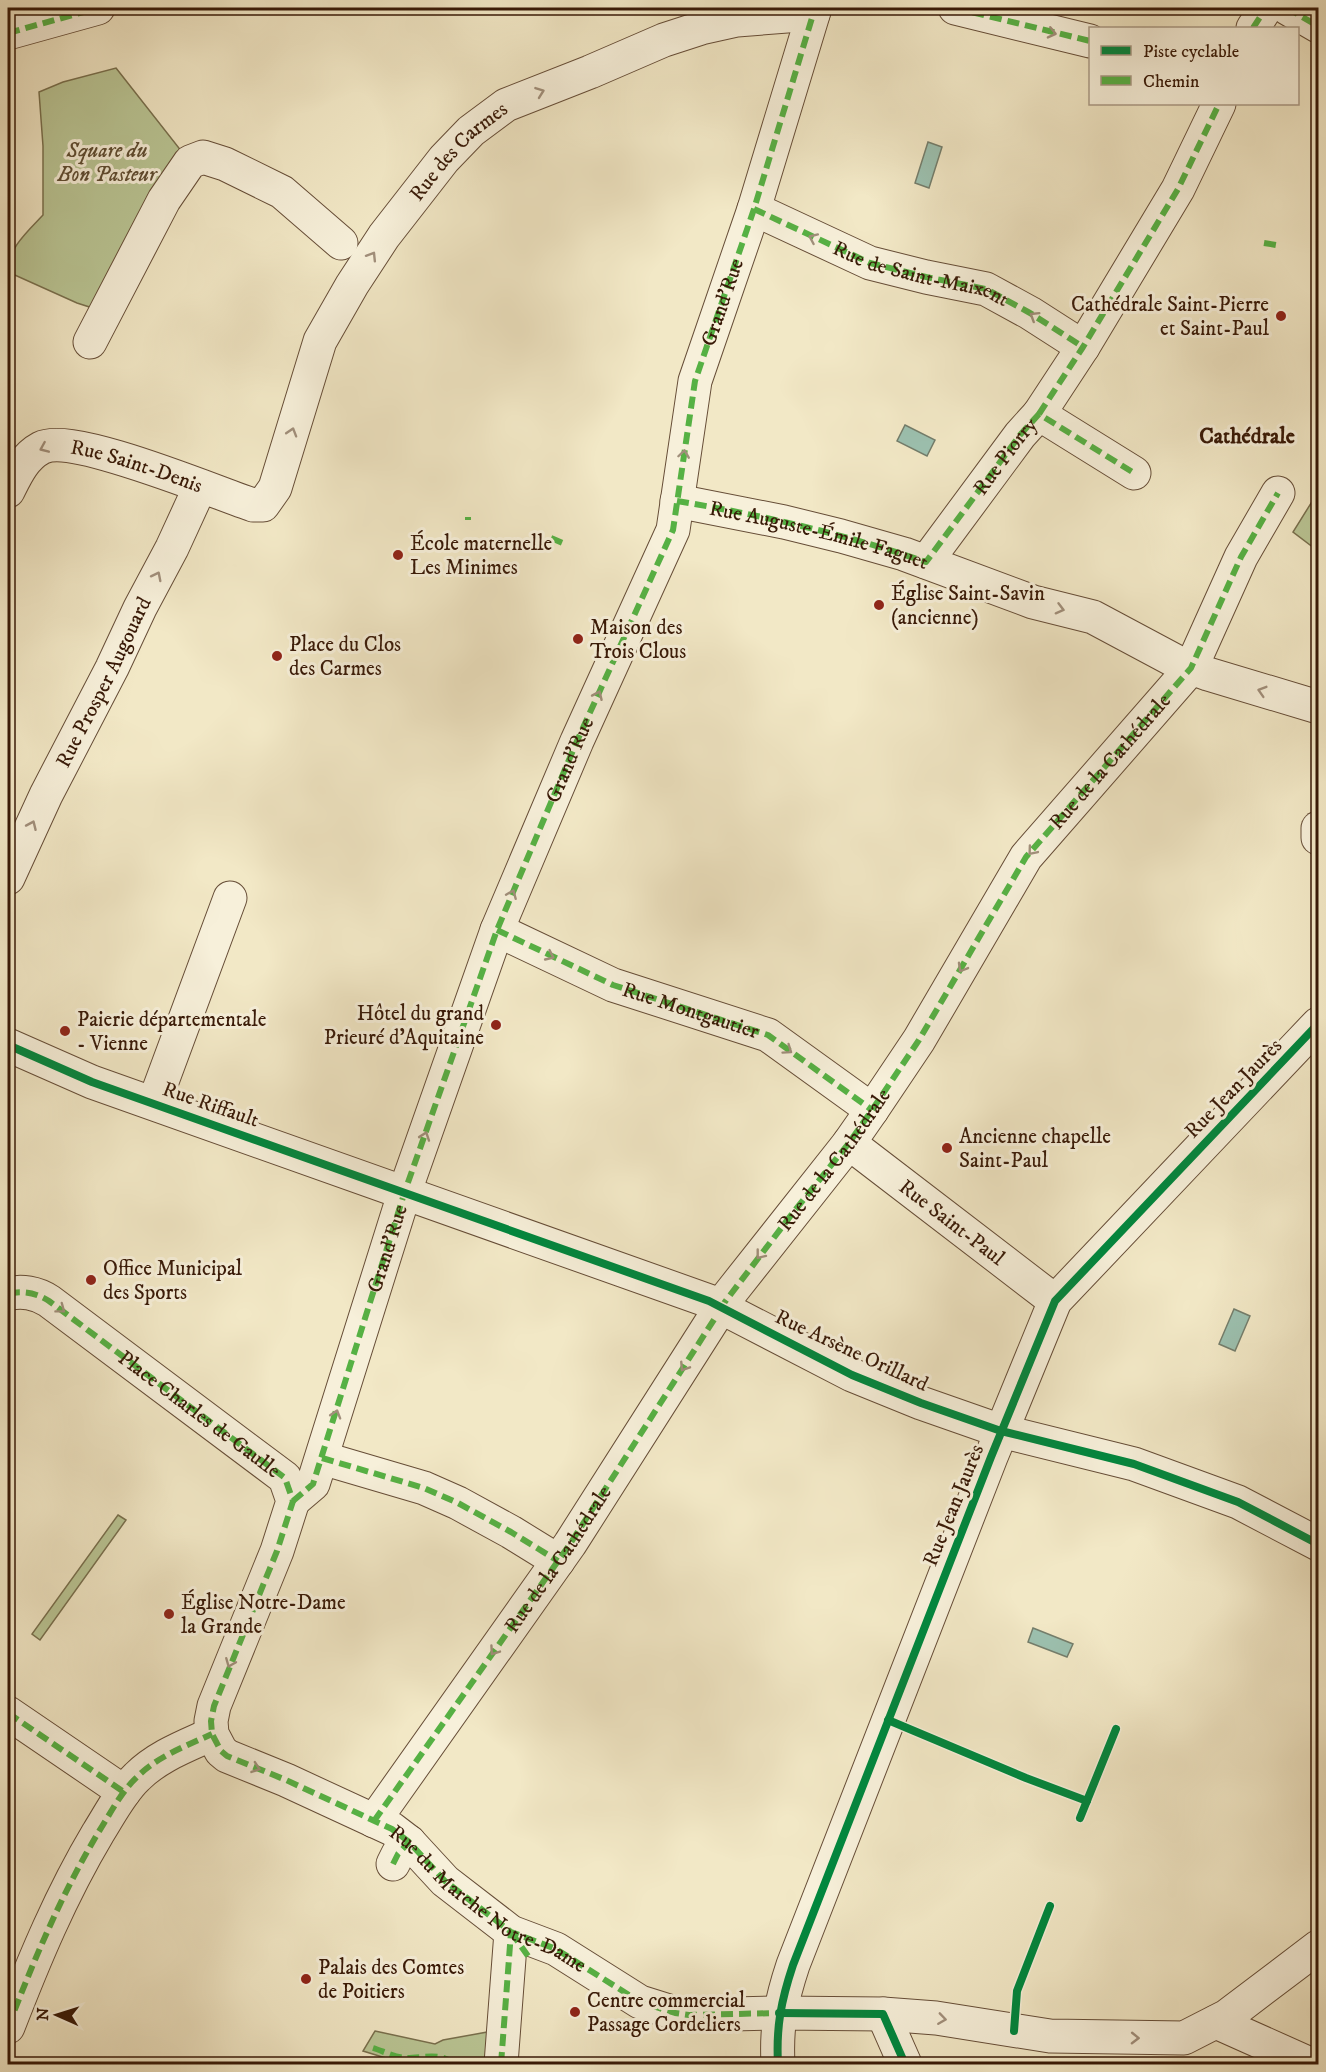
<svg xmlns="http://www.w3.org/2000/svg" width="1326" height="2072" font-family="'IM FELL DW Pica',serif">
	<style>
		.green { fill: #bac695; stroke: #79704e; stroke-width: 1.5 }
		.water { fill: #9cc1b0; stroke: #747e6c; stroke-width: 1.5 }
		.lines { fill: none; stroke-linecap: round; stroke-linejoin: round }
		.minor-casing { stroke: #664d37; stroke-width: 35 }
		.minor { stroke: #f7f0da; stroke-width: 33 }
		.quiet { stroke: #56b144; stroke-width: 6; stroke-dasharray: 12 6; stroke-linecap: butt }
		.cycleway-casing { stroke: #f7f0da; stroke-width: 11 }
		.cycleway { stroke: #00873e; stroke-width: 8 }
		.oneway { stroke: #a18f7b }
		.poi-dot { fill: #8f2418; stroke: #f7f0da; stroke-width: 2 }
		.labels { text-anchor: middle; stroke-width: 6; stroke-linejoin: round; paint-order: stroke }
		.park-label { font-size: 21px; font-style: italic; fill: #5f4d32; stroke: #f7f0da }
		.street-label { font-size: 21px; fill: #381907; stroke: #f7f0da }
		.poi-label { font-size: 21px; fill: #381907; stroke: #f7f0da; text-anchor: start }
		.neighbourhood-label { font-size: 22px; font-weight: bold; fill: #381907; stroke: #f7f0da }
	</style>
	<rect width="100%" height="100%" fill="#f2e8c6"/>
	<filter id="stains"><feTurbulence type="fractalNoise" baseFrequency=".00333" numOctaves="4"/><feColorMatrix values="0 0 0 0 .2 0 0 0 0 .09 0 0 0 0 .02 0 0 0 .5 -.17"/></filter>
	<radialGradient id="worn" r=".72"><stop offset=".6" stop-color="#630" stop-opacity="0"/><stop offset="1" stop-color="#630" stop-opacity=".3"/></radialGradient>
	<g class="green">
		<path d="M 116,68 L 186,157 L 102,311 L 77,303 L 8,272 C 7,249 28,231 43,215 L 43,146 L 39,92 L 63,82 Z"/>
		<path d="M 1318,492 L 1318,551 L 1293,532 Z"/>
		<path d="M 118,1515 L 126,1520 L 40,1640 L 32,1634 Z"/>
		<path d="M 375,2031 L 435,2044 L 443,2040 L 493,2031 L 491,2064 L 405,2064 L 363,2051 Z"/>
	</g>
	<g class="water">
		<path d="M 928,142 L 942,147 L 929,188 L 915,183 Z"/>
		<path d="M 905,425 L 935,440 L 927,456 L 897,441 Z"/>
		<path d="M 1234,1309 L 1250,1316 L 1235,1351 L 1219,1344 Z"/>
		<path d="M 1033,1628 L 1073,1644 L 1067,1657 L 1028,1642 Z"/>
	</g>
	<g class="lines">
		<g class="minor-casing">
			<g id="minor">
				<path d="M 955,8 L 1090,41"/>
				<path d="M 1287,8 L 1318,26"/>
				<path d="M 1253,28 L 1266,8"/>
				<path d="M 8,33 L 98,8"/>
				<path id="s1" d="M 754,209 L 870,263 L 926,277 L 986,289 L 1030,313 L 1083,347"/>
				<path d="M 90,342 L 164,200 L 190,162 L 203,157 L 225,164 L 282,192 L 341,243"/>
				<path d="M 1039,414 L 1083,347 L 1178,189 L 1219,104"/>
				<path id="s2" d="M 8,491 C 16,475 24,457 41,448 C 72,432 214,492 253,505 L 263,505 L 275,488 L 320,341 L 352,285 L 384,236 L 444,159 L 471,131 L 506,105 L 590,72 L 664,40 L 701,28 L 737,20 L 813,14"/>
				<path id="s3" d="M 677,501 L 784,522 L 841,536 L 904,554 L 1033,602 L 1093,617 L 1181,664 L 1208,674 L 1318,707"/>
				<path id="s4" d="M 926,562 L 1020,435 L 1039,414 L 1134,473"/>
				<path d="M 1318,828 L 1318,838"/>
				<path id="s5" d="M 8,878 L 46,795 L 112,668 L 140,608 L 172,548 L 200,487"/>
				<path d="M 497,930 L 613,985 L 768,1035 L 872,1110"/>
				<path d="M 8,1045 L 92,1082 L 709,1301 L 852,1375 L 921,1403 L 1001,1431 L 1134,1464 L 1238,1502 L 1318,1544"/>
				<path d="M 154,1103 L 230,898"/>
				<path id="s6" d="M 849,1143 L 1055,1301"/>
				<path d="M 8,1294 C 21,1290 37,1293 49,1301 L 285,1478 L 293,1501 L 277,1551 L 214,1706 L 211,1721 L 212,1734 L 221,1751 L 227,1756 L 286,1780 L 392,1829 L 409,1842 L 445,1881 L 511,1932 L 556,1949 L 640,2002 L 675,2013 L 689,2015 L 779,2013 L 883,2014 L 936,2018 L 1050,2036 L 1184,2038 L 1227,2016 L 1318,1947"/>
				<path d="M 322,1458 L 424,1488 L 458,1503 L 511,1532 L 558,1561"/>
				<path id="s7" d="M 293,1501 L 313,1484 L 405,1191 L 497,930 L 577,741 L 673,530 L 695,381 L 754,209 L 815,8"/>
				<path d="M 8,1713 L 124,1792"/>
				<path id="s8" d="M 374,1821 L 570,1544 L 728,1296 L 849,1143 L 872,1110 L 919,1040 L 1026,857 L 1191,668 L 1241,557 L 1278,493"/>
				<path d="M 393,1864 L 398,1854 L 409,1842"/>
				<path d="M 883,2014 L 905,2064"/>
				<path d="M 1216,2022 L 1310,2064"/>
				<path d="M 8,2027 C 34,1960 61,1895 98,1833 C 110,1814 121,1792 137,1777 C 158,1756 186,1746 212,1734"/>
				<path d="M 501,2064 L 511,1932"/>
				<path d="M 778,2064 C 776,2027 781,2001 793,1965 L 991,1457 L 1055,1301 L 1318,1024"/>
			</g>
		</g>
		<use href="#minor" class="minor"/>
		<g class="quiet">
			<path d="M 955,8 L 1090,41"/>
			<path d="M 1287,8 L 1318,26"/>
			<path d="M 1253,28 L 1266,8"/>
			<path d="M 8,33 L 98,8"/>
			<path d="M 754,209 L 870,263 L 926,277 L 986,289 L 1030,313 L 1083,347"/>
			<path d="M 1264,243 L 1276,245"/>
			<path d="M 1039,414 L 1083,347 L 1178,189 L 1219,104"/>
			<path d="M 677,501 C 761,515 845,534 926,562 L 1020,435 L 1039,414 L 1134,473"/>
			<path d="M 468,520 L 468,517"/>
			<path d="M 551,538 L 565,544"/>
			<path id="s9" d="M 497,930 L 613,985 L 768,1035 L 872,1110"/>
			<path id="s10" d="M 8,1294 C 21,1290 37,1293 49,1301 L 285,1478 L 293,1501 L 277,1551 L 214,1706 L 211,1721 L 212,1734 L 221,1751 L 227,1756 L 286,1780 L 392,1829 L 409,1842 L 445,1881 L 511,1932 L 556,1949 L 640,2002 L 675,2013 L 689,2015 L 779,2013"/>
			<path d="M 718,1306 L 721,1307 L 792,1214 L 849,1143 L 872,1110 L 919,1040 L 1026,857 L 1191,668 L 1241,557 L 1278,493"/>
			<path d="M 322,1458 L 424,1488 L 458,1503 L 511,1532 L 558,1561"/>
			<path d="M 293,1501 L 313,1484 L 405,1191 L 497,930 L 577,741 L 673,530 L 695,381 L 754,209 L 815,8"/>
			<path d="M 8,1713 L 124,1792"/>
			<path d="M 374,1821 L 570,1544 L 715,1318"/>
			<path d="M 393,1864 L 398,1854 L 409,1842"/>
			<path d="M 511,1932 L 528,1956"/>
			<path d="M 8,2027 C 34,1960 61,1895 98,1833 C 110,1814 121,1792 137,1777 C 158,1756 186,1746 212,1734"/>
			<path d="M 373,2048 C 383,2051 396,2058 407,2058 C 423,2058 441,2052 454,2064"/>
			<path d="M 501,2064 L 511,1932"/>
		</g>
		<g class="cycleway-casing">
			<g id="cycleway">
				<path d="M 8,1045 L 92,1082 L 709,1301 L 852,1375 L 921,1403 L 1001,1431 L 1134,1464 L 1238,1502 L 1318,1544"/>
				<path d="M 888,1720 L 1026,1778 L 1087,1801"/>
				<path d="M 1080,1818 L 1116,1729"/>
				<path d="M 779,2013 L 883,2014 L 905,2064"/>
				<path d="M 1014,2031 L 1017,1991 L 1050,1906"/>
				<path d="M 778,2064 C 776,2027 781,2001 793,1965 L 991,1457 L 1055,1301 L 1318,1024"/>
			</g>
		</g>
		<use href="#cycleway" class="cycleway"/>
	</g>
	<defs><path id="oneway-chevron" d="M-2-3.5L2.5 0L-2 3.5" fill="none" stroke-width="1.6" stroke-linecap="round" stroke-linejoin="round" transform="scale(1.5)"/></defs>
	<g class="oneway">
		<use href="#oneway-chevron" transform="translate(1052 33) rotate(13)"/>
		<use href="#oneway-chevron" transform="translate(540 92) rotate(-20)"/>
		<use href="#oneway-chevron" transform="translate(813 238) rotate(-156)"/>
		<use href="#oneway-chevron" transform="translate(372 256) rotate(-58)"/>
		<use href="#oneway-chevron" transform="translate(1034 316) rotate(-148)"/>
		<use href="#oneway-chevron" transform="translate(292 432) rotate(-73)"/>
		<use href="#oneway-chevron" transform="translate(44 448) rotate(157)"/>
		<use href="#oneway-chevron" transform="translate(684 454) rotate(-82)"/>
		<use href="#oneway-chevron" transform="translate(157 576) rotate(-63)"/>
		<use href="#oneway-chevron" transform="translate(1060 609) rotate(15)"/>
		<use href="#oneway-chevron" transform="translate(1262 691) rotate(-163)"/>
		<use href="#oneway-chevron" transform="translate(598 695) rotate(-66)"/>
		<use href="#oneway-chevron" transform="translate(32 825) rotate(-66)"/>
		<use href="#oneway-chevron" transform="translate(1032 851) rotate(130)"/>
		<use href="#oneway-chevron" transform="translate(512 894) rotate(-67)"/>
		<use href="#oneway-chevron" transform="translate(550 956) rotate(25)"/>
		<use href="#oneway-chevron" transform="translate(962 968) rotate(120)"/>
		<use href="#oneway-chevron" transform="translate(788 1050) rotate(35)"/>
		<use href="#oneway-chevron" transform="translate(425 1136) rotate(-71)"/>
		<use href="#oneway-chevron" transform="translate(760 1255) rotate(128)"/>
		<use href="#oneway-chevron" transform="translate(61 1309) rotate(37)"/>
		<use href="#oneway-chevron" transform="translate(684 1367) rotate(123)"/>
		<use href="#oneway-chevron" transform="translate(336 1414) rotate(-73)"/>
		<use href="#oneway-chevron" transform="translate(494 1651) rotate(125)"/>
		<use href="#oneway-chevron" transform="translate(230 1663) rotate(112)"/>
		<use href="#oneway-chevron" transform="translate(256 1768) rotate(19)"/>
		<use href="#oneway-chevron" transform="translate(942 2019) rotate(8)"/>
		<use href="#oneway-chevron" transform="translate(1135 2038) rotate(1)"/>
	</g>
	<g class="poi-dot">
		<circle cx="1281" cy="316" r="6"/>
		<circle cx="398" cy="555" r="6"/>
		<circle cx="879" cy="605" r="6"/>
		<circle cx="578" cy="639" r="6"/>
		<circle cx="277" cy="656" r="6"/>
		<circle cx="496" cy="1025" r="6"/>
		<circle cx="65" cy="1031" r="6"/>
		<circle cx="947" cy="1148" r="6"/>
		<circle cx="91" cy="1280" r="6"/>
		<circle cx="169" cy="1614" r="6"/>
		<circle cx="306" cy="1979" r="6"/>
		<circle cx="575" cy="2012" r="6"/>
	</g>
	<g class="labels">
		<g class="park-label">
			<text x="107" y="157">Square du<tspan x="107" dy="24">Bon Pasteur</tspan></text>
		</g>
		<g class="street-label">
			<text dy="7" stroke="none"><textPath href="#s2" startOffset="698">Rue des Carmes</textPath></text>
			<text dy="7" stroke="none"><textPath href="#s1" startOffset="180">Rue de Saint-Maixent</textPath></text>
			<text dy="7" stroke="none"><textPath href="#s7" startOffset="1281">Grand'Rue</textPath></text>
			<text dy="7" stroke="none"><textPath href="#s4" startOffset="132">Rue Piorry</textPath></text>
			<text dy="7" stroke="none"><textPath href="#s2" startOffset="154">Rue Saint-Denis</textPath></text>
			<text dy="7" stroke="none"><textPath href="#s3" startOffset="146">Rue Auguste-Émile Faguet</textPath></text>
			<text dy="7" stroke="none"><textPath href="#s5" startOffset="218">Rue Prosper Augouard</textPath></text>
			<text dy="7" stroke="none"><textPath href="#s7" startOffset="795">Grand'Rue</textPath></text>
			<text dy="7" stroke="none"><textPath href="#s8" startOffset="1292">Rue de la Cathédrale</textPath></text>
			<text dy="7" stroke="none"><textPath href="#s9" startOffset="210">Rue Montgautier</textPath></text>
			<text transform="translate(1233 1088) rotate(-46)" y="7">Rue Jean Jaurès</text>
			<text transform="translate(211 1104) rotate(19)" y="7">Rue Riffault</text>
			<text dy="7" stroke="none"><textPath href="#s8" startOffset="806">Rue de la Cathédrale</textPath></text>
			<text dy="7" stroke="none"><textPath href="#s6" startOffset="130">Rue Saint-Paul</textPath></text>
			<text dy="7" stroke="none"><textPath href="#s7" startOffset="273">Grand'Rue</textPath></text>
			<text transform="translate(852 1350) rotate(25)" y="7">Rue Arsène Orillard</text>
			<text dy="7" stroke="none"><textPath href="#s10" startOffset="231">Place Charles de Gaulle</textPath></text>
			<text transform="translate(953 1505) rotate(-68)" y="7">Rue Jean Jaurès</text>
			<text dy="7" stroke="none"><textPath href="#s8" startOffset="320">Rue de la Cathédrale</textPath></text>
			<text dy="7" stroke="none"><textPath href="#s10" startOffset="938">Rue du Marché Notre-Dame</textPath></text>
		</g>
		<g class="poi-label">
			<text x="1269" y="311" text-anchor="end">Cathédrale Saint-Pierre<tspan x="1269" dy="24">et Saint-Paul</tspan></text>
			<text x="410" y="550">École maternelle<tspan x="410" dy="24">Les Minimes</tspan></text>
			<text x="891" y="600">Église Saint-Savin<tspan x="891" dy="24">(ancienne)</tspan></text>
			<text x="590" y="634">Maison des<tspan x="590" dy="24">Trois Clous</tspan></text>
			<text x="289" y="651">Place du Clos<tspan x="289" dy="24">des Carmes</tspan></text>
			<text x="484" y="1020" text-anchor="end">Hôtel du grand<tspan x="484" dy="24">Prieuré d'Aquitaine</tspan></text>
			<text x="77" y="1026">Paierie départementale<tspan x="77" dy="24">- Vienne</tspan></text>
			<text x="959" y="1143">Ancienne chapelle<tspan x="959" dy="24">Saint-Paul</tspan></text>
			<text x="103" y="1275">Office Municipal<tspan x="103" dy="24">des Sports</tspan></text>
			<text x="181" y="1609">Église Notre-Dame<tspan x="181" dy="24">la Grande</tspan></text>
			<text x="318" y="1974">Palais des Comtes<tspan x="318" dy="24">de Poitiers</tspan></text>
			<text x="587" y="2007">Centre commercial<tspan x="587" dy="24">Passage Cordeliers</tspan></text>
		</g>
		<g class="neighbourhood-label">
			<text x="1247" y="443">Cathédrale</text>
		</g>
	</g>
	<rect width="1326" height="2072" fill="none" stroke="#f2e8c6" stroke-width="30"/>
	<rect x="9" y="9" width="1308" height="2054" fill="none" stroke="#381907" stroke-width="3"/>
	<rect x="15" y="15" width="1296" height="2042" fill="none" stroke="#381907" stroke-width="1.5"/>
	<rect x="1089" y="27" width="210" height="78" fill="#f7f0da" stroke="#ab9a86" stroke-width="1.5"/>
	<rect x="1101" y="46" width="30" height="9" fill="#00873e" stroke="#ab9a86" stroke-width="1.5"/>
	<text x="1143" y="57" font-size="18" fill="#381907">Piste cyclable</text>
	<rect x="1101" y="76" width="30" height="9" fill="#56b144" stroke="#ab9a86" stroke-width="1.5"/>
	<text x="1143" y="87" font-size="18" fill="#381907">Chemin</text>
	<g transform="translate(57 2015) rotate(273)" stroke="#f7f0da" stroke-width="4.5" paint-order="stroke">
	<path d="M0-4.5L10 22L0 15L-10 22Z" fill="#381907"/>
	<text y="-9" font-size="16" font-weight="bold" text-anchor="middle" fill="#381907">N</text>
	</g>
	<rect width="100%" height="100%" filter="url(#stains)"/>
	<rect width="100%" height="100%" fill="url(#worn)"/>
</svg>
